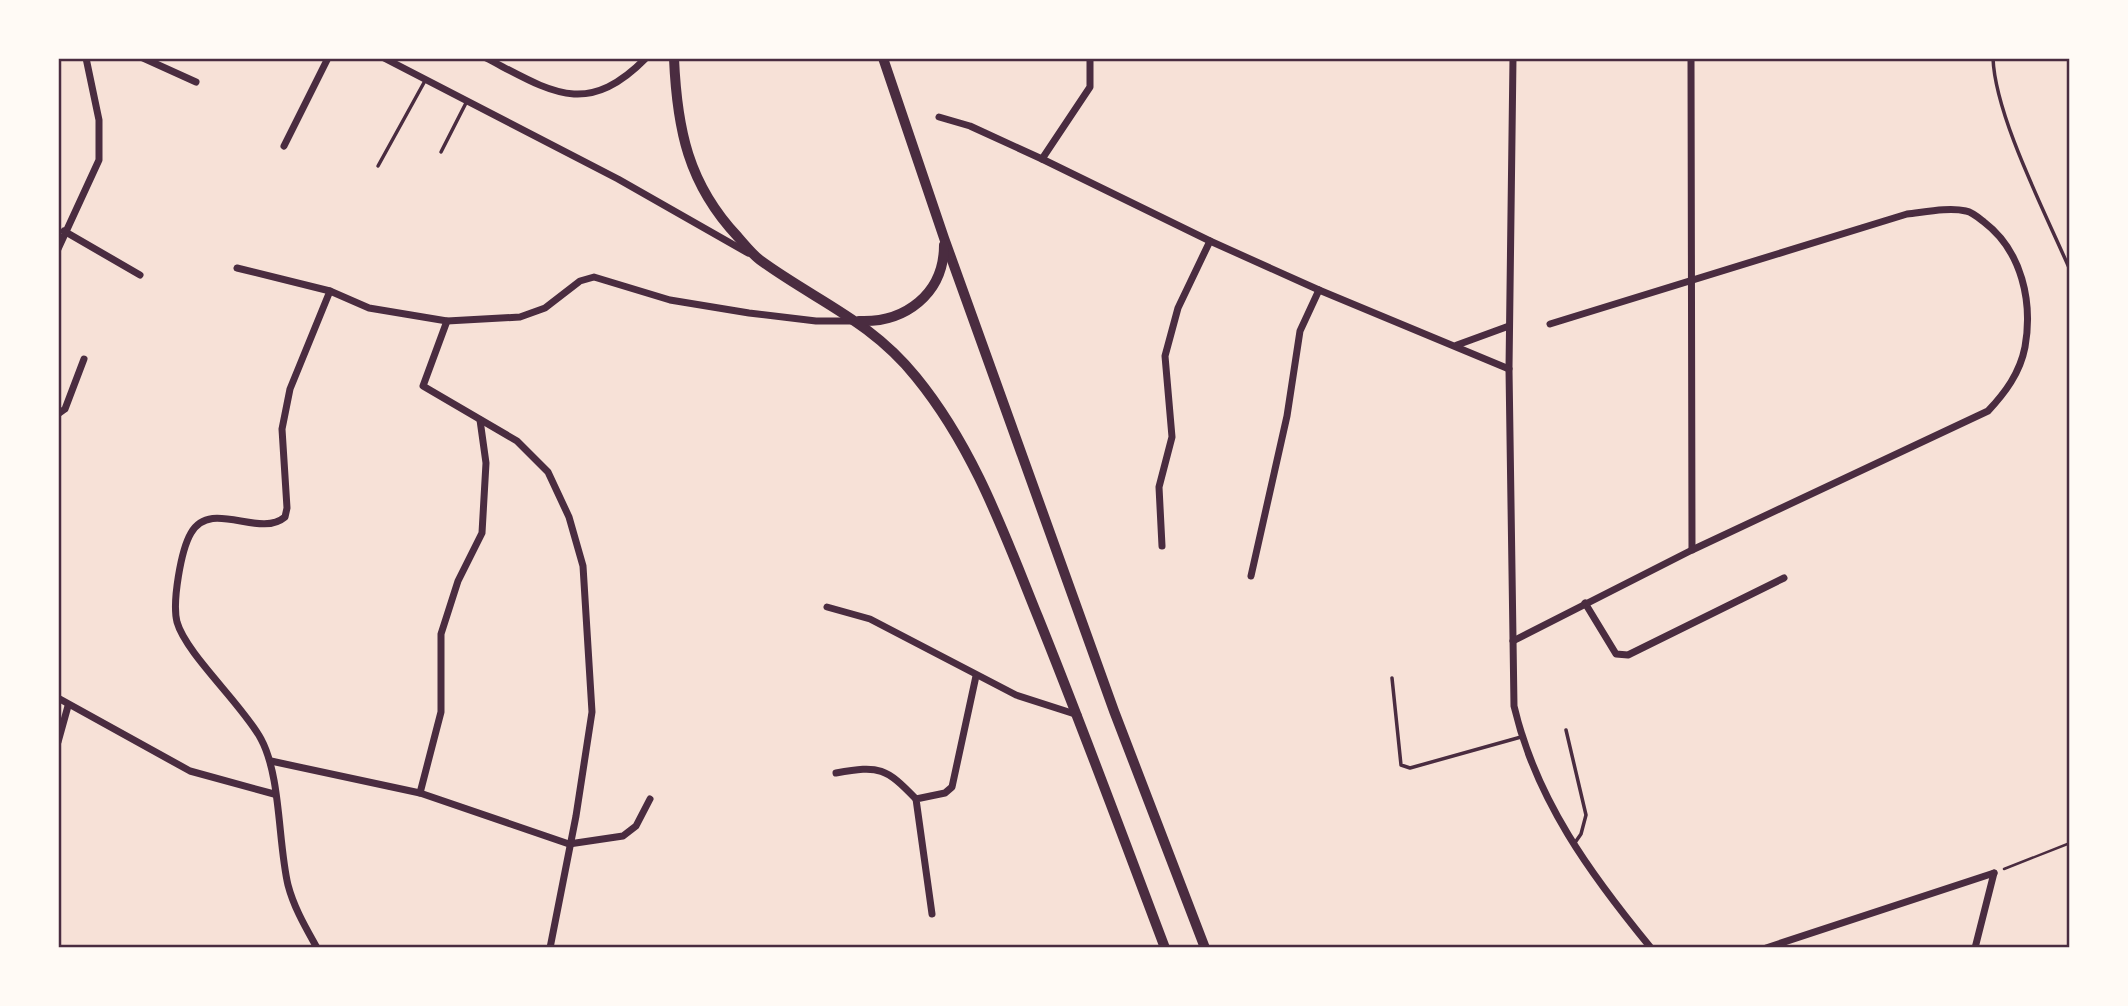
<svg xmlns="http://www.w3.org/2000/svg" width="2128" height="1006" font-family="'Space Grotesk',sans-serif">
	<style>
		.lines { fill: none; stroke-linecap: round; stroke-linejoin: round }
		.path { stroke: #4a2c40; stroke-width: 2.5 }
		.service { stroke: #4a2c40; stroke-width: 3.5 }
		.minor { stroke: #4a2c40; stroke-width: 7 }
		.secondary { stroke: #4a2c40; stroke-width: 10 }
		.neatline { fill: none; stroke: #4a2c40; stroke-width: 2.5 }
	</style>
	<rect width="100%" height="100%" fill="#f7e1d7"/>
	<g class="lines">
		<path class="path" d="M 2004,869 L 2070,843"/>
		<g class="service">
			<path d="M 1993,58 C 1995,116 2046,214 2070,270"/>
			<path d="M 441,152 L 467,101"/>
			<path d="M 378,166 L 426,79"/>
			<path d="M 1392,678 L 1401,765 L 1410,768 L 1521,737"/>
			<path d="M 1566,730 L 1586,815 L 1581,834 L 1574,844"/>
		</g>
		<g class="minor">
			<path d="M 143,58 L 196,82"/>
			<path d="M 384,58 L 618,179 L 748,253"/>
			<path d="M 486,58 C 550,91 586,119 646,58"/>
			<path d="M 1513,58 L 1509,369 L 1514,706 C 1536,800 1591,875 1651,948"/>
			<path d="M 1691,58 L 1692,550"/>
			<path d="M 939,117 L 970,126 L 1042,159 L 1210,241 L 1319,290 L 1509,369"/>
			<path d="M 284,146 L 328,58"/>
			<path d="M 1042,159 L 1090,87 L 1090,58"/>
			<path d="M 64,231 L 140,275"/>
			<path d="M 58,249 L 99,160 L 99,120 L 86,58"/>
			<path d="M 237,268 L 330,291 L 369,308 L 447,321 L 520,317 L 545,308 L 580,281 L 594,277 L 670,300 L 749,313 L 816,321 L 851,321"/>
			<path d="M 447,321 L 423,386 L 517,441 L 548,472 L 569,517 L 583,566 L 592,712 L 576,816 L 550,948"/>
			<path d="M 1457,345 L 1509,326"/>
			<path d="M 58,414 L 65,409 L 84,359"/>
			<path d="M 1162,546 L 1159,487 L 1172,437 L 1165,356 L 1178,308 L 1210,241"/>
			<path d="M 1251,576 L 1287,416 L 1300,331 L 1319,290"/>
			<path d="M 1585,603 L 1616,654 L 1628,655 L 1784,578"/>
			<path d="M 827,607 L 870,619 L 1016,695 L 1078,715"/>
			<path d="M 1513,641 L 1692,550 L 1988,411 C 2005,393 2020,373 2025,347 C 2033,302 2022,251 1984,222 C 1979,218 1972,212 1966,211 C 1949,207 1925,212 1907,214 L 1550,324"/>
			<path d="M 58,698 L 190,771 L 274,794"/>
			<path d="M 58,742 L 68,706"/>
			<path d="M 271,761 L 420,793 L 569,844 L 623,836 L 636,826 L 650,799"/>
			<path d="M 836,773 C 880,765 886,768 916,799"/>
			<path d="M 420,793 L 441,712 L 441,634 L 458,581 L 482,533 L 486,463 L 480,420"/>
			<path d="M 932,914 L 916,799 L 945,793 L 952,787 L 976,676"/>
			<path d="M 317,948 C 306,928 294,908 288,885 C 278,843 281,776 261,739 C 243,705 186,654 177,622 C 172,602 181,550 191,533 C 211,498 259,539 285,517 L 287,508 L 282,429 L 290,389 L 330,291"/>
			<path d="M 1766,948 L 1994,873"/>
			<path d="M 1975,948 L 1994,873"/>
		</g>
		<g class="secondary">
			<path d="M 674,58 C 677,129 688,184 738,237 C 745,245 752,254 760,260 C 816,301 870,320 916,377 C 974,448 1004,533 1038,617 C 1082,726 1123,837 1165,948"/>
			<path d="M 883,58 L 944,238 L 1114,711 L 1205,948"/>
			<path d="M 859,321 C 905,323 944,294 944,245"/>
		</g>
	</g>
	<rect width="2128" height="1006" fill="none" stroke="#fffaf5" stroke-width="119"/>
	<rect x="60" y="60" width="2008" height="886" class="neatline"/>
</svg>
